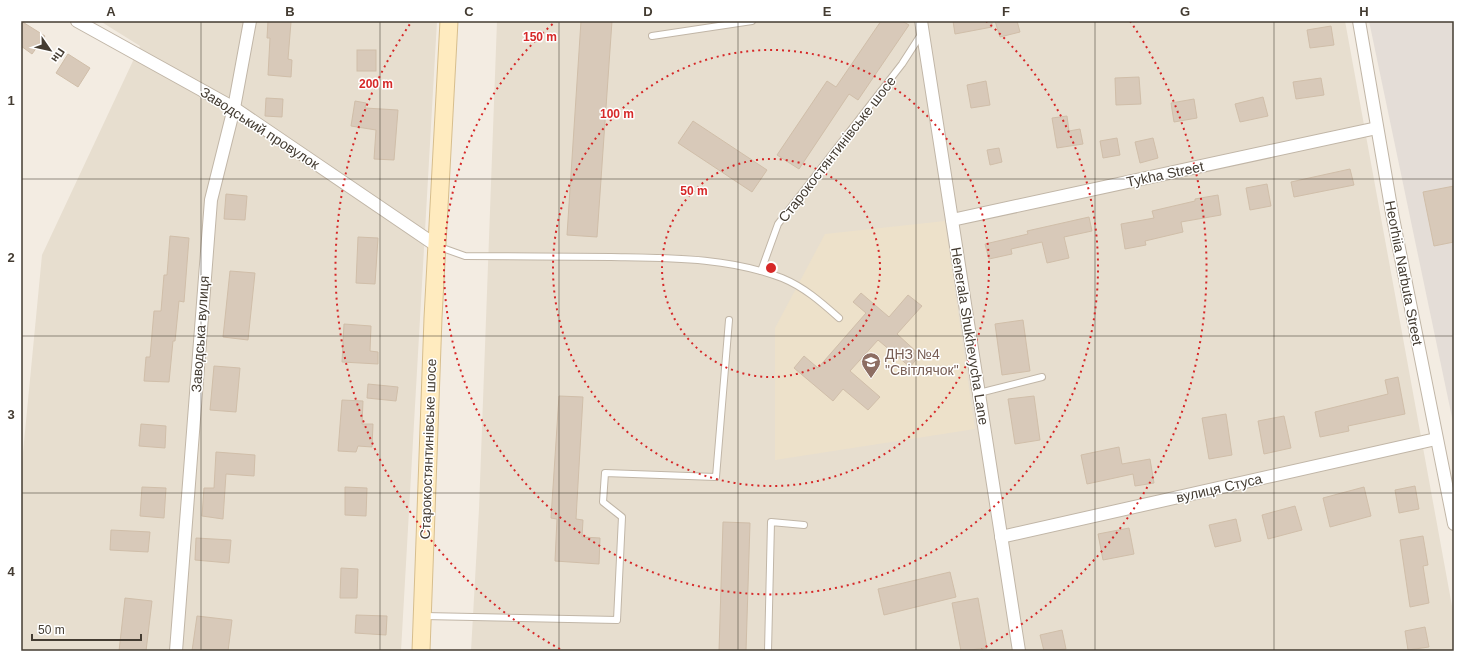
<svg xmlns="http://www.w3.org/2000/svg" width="1475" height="672" font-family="Arial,sans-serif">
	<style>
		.residential { fill: #e7decf }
		.industrial { fill: #e4ddd7 }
		.education { fill: #ede1ca }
		.building { fill: #d8c9b9; stroke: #d0bea9 }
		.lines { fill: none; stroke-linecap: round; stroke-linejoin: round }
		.lane-casing { stroke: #c1b6a7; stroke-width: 8 }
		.street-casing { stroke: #c1b6a7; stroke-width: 14 }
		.secondary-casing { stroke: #d7be8d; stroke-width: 19 }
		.lane { stroke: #fff; stroke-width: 6 }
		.street { stroke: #fff; stroke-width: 12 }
		.secondary { stroke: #ffebbf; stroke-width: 17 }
		.grid { fill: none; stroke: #443c32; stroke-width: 1; stroke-opacity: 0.55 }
		.ring { fill: none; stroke: #d62828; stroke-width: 2; stroke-dasharray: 2 4 }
		.labels { text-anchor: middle; stroke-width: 3; stroke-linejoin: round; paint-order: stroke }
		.street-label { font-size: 14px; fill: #443c32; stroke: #fff }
		.education-label { font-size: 14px; fill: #785e54; stroke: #fff; text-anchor: start }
		.centre { fill: #d62828; stroke: #fff; stroke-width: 2 }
		.ring-label { font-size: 12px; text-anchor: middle; font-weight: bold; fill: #d62828; stroke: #fff; stroke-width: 3; stroke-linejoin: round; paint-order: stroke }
		.neatline { fill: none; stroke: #443c32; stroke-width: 1.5 }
		.grid-label { font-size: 13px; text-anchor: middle; font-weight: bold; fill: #443c32 }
	</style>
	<rect width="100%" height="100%" fill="#f3ece2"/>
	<g class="residential">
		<path d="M 100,21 L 437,21 L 401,651 L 21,651 L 21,473 L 42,255 L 140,46 Z"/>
		<path d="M 497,21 L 1345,21 L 1454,617 L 1454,651 L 471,651 L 479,509 Z"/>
	</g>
	<path class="industrial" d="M 1369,21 L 1454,21 L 1454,427 Z"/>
	<path class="education" d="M 945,221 L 975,429 L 775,460 L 775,328 L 825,234 Z"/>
	<g class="building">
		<path d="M 21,21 L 45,36 L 32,54 L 21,46 Z"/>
		<path d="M 268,21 L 291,22 L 288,59 L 292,60 L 291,77 L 268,75 L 270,38 L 267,38 Z"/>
		<path d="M 581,21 L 612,21 L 597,237 L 567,235 Z"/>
		<path d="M 881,21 L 902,21 L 909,25 L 858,100 L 849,94 L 799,169 L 777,155 L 827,81 L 836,87 Z"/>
		<path d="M 953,21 L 992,21 L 992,27 L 955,34 Z"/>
		<path d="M 995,21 L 1017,21 L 1020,32 L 1000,37 Z"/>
		<path d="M 1331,26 L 1334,45 L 1310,48 L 1307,30 Z"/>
		<rect x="357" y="50" width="19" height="21"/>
		<path d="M 68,54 L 90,68 L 78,87 L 56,73 Z"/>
		<path d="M 1139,77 L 1141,104 L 1116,105 L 1115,78 Z"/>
		<path d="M 1321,78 L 1324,95 L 1296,99 L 1293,82 Z"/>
		<path d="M 986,81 L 990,105 L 971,108 L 967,85 Z"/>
		<path d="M 1263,97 L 1268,116 L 1240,122 L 1235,104 Z"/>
		<path d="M 266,98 L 283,99 L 282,117 L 265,116 Z"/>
		<path d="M 1194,99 L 1197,118 L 1174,122 L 1171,103 Z"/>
		<path d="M 355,101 L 366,103 L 365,108 L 398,110 L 394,160 L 374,159 L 376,130 L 351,126 Z"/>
		<path d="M 1067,116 L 1069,131 L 1080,129 L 1083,144 L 1057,148 L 1052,118 Z"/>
		<path d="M 693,121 L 767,170 L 752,192 L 678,143 Z"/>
		<path d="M 1117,138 L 1120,155 L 1103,158 L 1100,141 Z"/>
		<path d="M 1153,138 L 1158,158 L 1140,163 L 1135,142 Z"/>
		<path d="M 999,148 L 1002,162 L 990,165 L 987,150 Z"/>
		<path d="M 1350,169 L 1354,185 L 1294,197 L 1291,182 Z"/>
		<path d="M 1267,184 L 1271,206 L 1250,210 L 1246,188 Z"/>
		<path d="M 1454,186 L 1454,242 L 1434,246 L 1423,192 Z"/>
		<path d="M 226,194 L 247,196 L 245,220 L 224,219 Z"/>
		<path d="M 1218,195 L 1221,215 L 1181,222 L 1183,232 L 1145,241 L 1146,245 L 1125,249 L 1121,224 L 1154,218 L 1152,211 L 1195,201 L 1195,199 Z"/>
		<path d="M 1089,217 L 1092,231 L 1064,237 L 1069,258 L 1047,263 L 1042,242 L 1011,249 L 1012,254 L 989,259 L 985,244 L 1028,234 L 1027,231 Z"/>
		<path d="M 170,236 L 189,238 L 184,302 L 179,301 L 175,341 L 173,341 L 169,382 L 144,381 L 146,357 L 150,357 L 154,311 L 161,311 L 164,275 L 167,275 Z"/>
		<path d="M 358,237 L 378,238 L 375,284 L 356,283 Z"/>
		<path d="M 230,271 L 255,273 L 248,340 L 223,337 Z"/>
		<path d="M 861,293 L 889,317 L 908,295 L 922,306 L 897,334 L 920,355 L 910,367 L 878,340 L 850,371 L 880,397 L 868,410 L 843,389 L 833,401 L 794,368 L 804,356 L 818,368 L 866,313 L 853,302 Z"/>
		<path d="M 1023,320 L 1030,371 L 1002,375 L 995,324 Z"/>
		<path d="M 344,324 L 371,326 L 370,351 L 378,352 L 378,364 L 342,362 Z"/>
		<path d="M 214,366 L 240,368 L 236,412 L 210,410 Z"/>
		<path d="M 1398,377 L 1405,414 L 1348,426 L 1349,431 L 1320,437 L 1315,412 L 1388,394 L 1385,380 Z"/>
		<path d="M 368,384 L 398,387 L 396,401 L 367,398 Z"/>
		<path d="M 559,396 L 583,397 L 576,519 L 583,520 L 582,537 L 600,538 L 599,564 L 555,561 L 557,519 L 551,518 Z"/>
		<path d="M 1034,396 L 1040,440 L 1015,444 L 1008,399 Z"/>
		<path d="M 342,400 L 363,401 L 362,424 L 373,424 L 372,447 L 358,446 L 356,452 L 338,451 Z"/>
		<path d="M 1226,414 L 1232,455 L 1209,459 L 1202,418 Z"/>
		<path d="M 1284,416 L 1291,448 L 1264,454 L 1258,421 Z"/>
		<path d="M 141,424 L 166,426 L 165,448 L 139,446 Z"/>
		<path d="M 1119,447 L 1122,464 L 1150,459 L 1154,483 L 1135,486 L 1133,474 L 1087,484 L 1081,455 Z"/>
		<path d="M 216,452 L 255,455 L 254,476 L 226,474 L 223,519 L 202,516 L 204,488 L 214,488 Z"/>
		<path d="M 1415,486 L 1419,509 L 1399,513 L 1395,490 Z"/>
		<path d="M 142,487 L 166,488 L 164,518 L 140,516 Z"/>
		<path d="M 345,487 L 367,488 L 366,516 L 345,515 Z"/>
		<path d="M 1364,487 L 1371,516 L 1330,527 L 1323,498 Z"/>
		<path d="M 1295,506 L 1302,530 L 1268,539 L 1262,515 Z"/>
		<path d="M 1236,519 L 1241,541 L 1215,547 L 1209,525 Z"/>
		<path d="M 723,522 L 750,523 L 746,651 L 719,651 Z"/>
		<path d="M 1129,528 L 1134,554 L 1103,560 L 1098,534 Z"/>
		<path d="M 111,530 L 150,532 L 148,552 L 110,550 Z"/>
		<path d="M 1423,536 L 1428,565 L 1423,566 L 1429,603 L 1410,607 L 1400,540 Z"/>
		<path d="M 196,538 L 231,540 L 229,563 L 195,560 Z"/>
		<path d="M 341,568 L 358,569 L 357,598 L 340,598 Z"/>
		<path d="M 950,572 L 956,597 L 884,615 L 878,589 Z"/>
		<path d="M 125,598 L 152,601 L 146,651 L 119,651 Z"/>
		<path d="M 978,598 L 987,648 L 961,651 L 952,603 Z"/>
		<path d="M 356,615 L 387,616 L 386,635 L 355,633 Z"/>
		<path d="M 197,616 L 232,620 L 228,651 L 192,651 Z"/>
		<path d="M 1425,627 L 1429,647 L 1408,650 L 1405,631 Z"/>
		<path d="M 1062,630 L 1066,649 L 1044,651 L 1040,635 Z"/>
	</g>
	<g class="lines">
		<g class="lane-casing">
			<g id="lane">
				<path d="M 652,36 L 752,21"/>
				<path d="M 437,246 L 465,256 C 514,256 562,257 611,257 C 668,258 728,257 782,278 C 804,287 821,302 839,318"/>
				<path d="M 761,271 L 778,224 L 902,64 L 922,33"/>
				<path d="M 979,393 L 1042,377"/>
				<path d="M 424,616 L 617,620 L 622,517 L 603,502 L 605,473 L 716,477 L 729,320"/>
				<path d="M 768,651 L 771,522 L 804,525"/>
			</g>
		</g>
		<g class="street-casing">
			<g id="street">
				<path d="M 77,21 L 234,108 L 437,246"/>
				<path d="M 921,21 L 1019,651"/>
				<path d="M 1359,21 L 1392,213 L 1454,524"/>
				<path d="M 952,220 L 1377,128"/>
				<path d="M 1001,537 L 1436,439"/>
				<path d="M 176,651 L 211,200 L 234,108 L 250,21"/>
			</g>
		</g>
		<g class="secondary-casing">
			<path id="secondary" d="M 421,651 L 433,318 L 449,21"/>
		</g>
		<use href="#lane" class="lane"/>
		<use href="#street" class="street"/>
		<use href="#secondary" class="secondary"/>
	</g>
	<path class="grid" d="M 201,21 L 201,651M 380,21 L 380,651M 559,21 L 559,651M 738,21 L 738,651M 916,21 L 916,651M 1095,21 L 1095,651M 1274,21 L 1274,651M 21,179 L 1454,179M 21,336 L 1454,336M 21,493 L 1454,493"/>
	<g class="ring">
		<circle cx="771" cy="268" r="109"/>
		<circle cx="771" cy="268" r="218"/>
		<path d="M986 21A327 327 0 1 1 556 21"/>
		<path d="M560 649A436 436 0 0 1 412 21M1130 21A436 436 0 0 1 982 649"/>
	</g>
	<defs>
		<g id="school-pin" transform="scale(1)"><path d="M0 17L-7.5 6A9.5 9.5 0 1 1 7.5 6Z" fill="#8d6e63" stroke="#fff"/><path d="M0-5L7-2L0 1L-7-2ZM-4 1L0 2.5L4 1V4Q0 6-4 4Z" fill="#fff"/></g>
	</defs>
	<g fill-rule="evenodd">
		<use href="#school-pin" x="871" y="362"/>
	</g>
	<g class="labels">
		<g class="street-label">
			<text transform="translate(260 128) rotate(33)" y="5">Заводський провулок</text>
			<text transform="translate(837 149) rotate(-52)" y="5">Старокостянтинівське шосе</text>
			<text transform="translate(1165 174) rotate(-12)" y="5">Tykha Street</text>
			<text transform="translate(1404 273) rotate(79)" y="5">Heorhiia Narbuta Street</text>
			<text transform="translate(200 334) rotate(-86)" y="5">Заводська вулиця</text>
			<text transform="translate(970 336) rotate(81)" y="5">Henerala Shukhevycha Lane</text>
			<text transform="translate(428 449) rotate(-88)" y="5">Старокостянтинівське шосе</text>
			<text transform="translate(1219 488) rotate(-13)" y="5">вулиця Стуса</text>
		</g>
		<g class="education-label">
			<text x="885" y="359">ДНЗ №4<tspan x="885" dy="16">"Світлячок"</tspan></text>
		</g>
	</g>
	<circle cx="771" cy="268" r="6" class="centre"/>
	<g class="ring-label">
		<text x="540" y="41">150 m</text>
		<text x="376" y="88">200 m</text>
		<text x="617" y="118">100 m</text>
		<text x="694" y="195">50 m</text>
	</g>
	<rect width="1475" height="672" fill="none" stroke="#ffffff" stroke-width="44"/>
	<g transform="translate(50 50) rotate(124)" stroke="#ffffff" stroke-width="3" paint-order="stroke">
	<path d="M0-3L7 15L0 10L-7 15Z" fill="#443c32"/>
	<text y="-6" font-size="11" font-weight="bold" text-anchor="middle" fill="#443c32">Пн</text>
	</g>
	<path d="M32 634v6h109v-6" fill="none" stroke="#443c32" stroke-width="2"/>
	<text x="38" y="634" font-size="12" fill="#443c32" stroke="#ffffff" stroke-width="3" paint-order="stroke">50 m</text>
	<rect x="22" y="22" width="1431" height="628" class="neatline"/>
	<g class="grid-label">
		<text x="111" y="16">A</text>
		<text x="290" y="16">B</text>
		<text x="469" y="16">C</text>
		<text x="648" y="16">D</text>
		<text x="827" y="16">E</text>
		<text x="1006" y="16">F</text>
		<text x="1185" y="16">G</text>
		<text x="1364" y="16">H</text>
		<text x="11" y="105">1</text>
		<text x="11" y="262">2</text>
		<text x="11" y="419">3</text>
		<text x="11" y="576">4</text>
	</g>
</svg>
